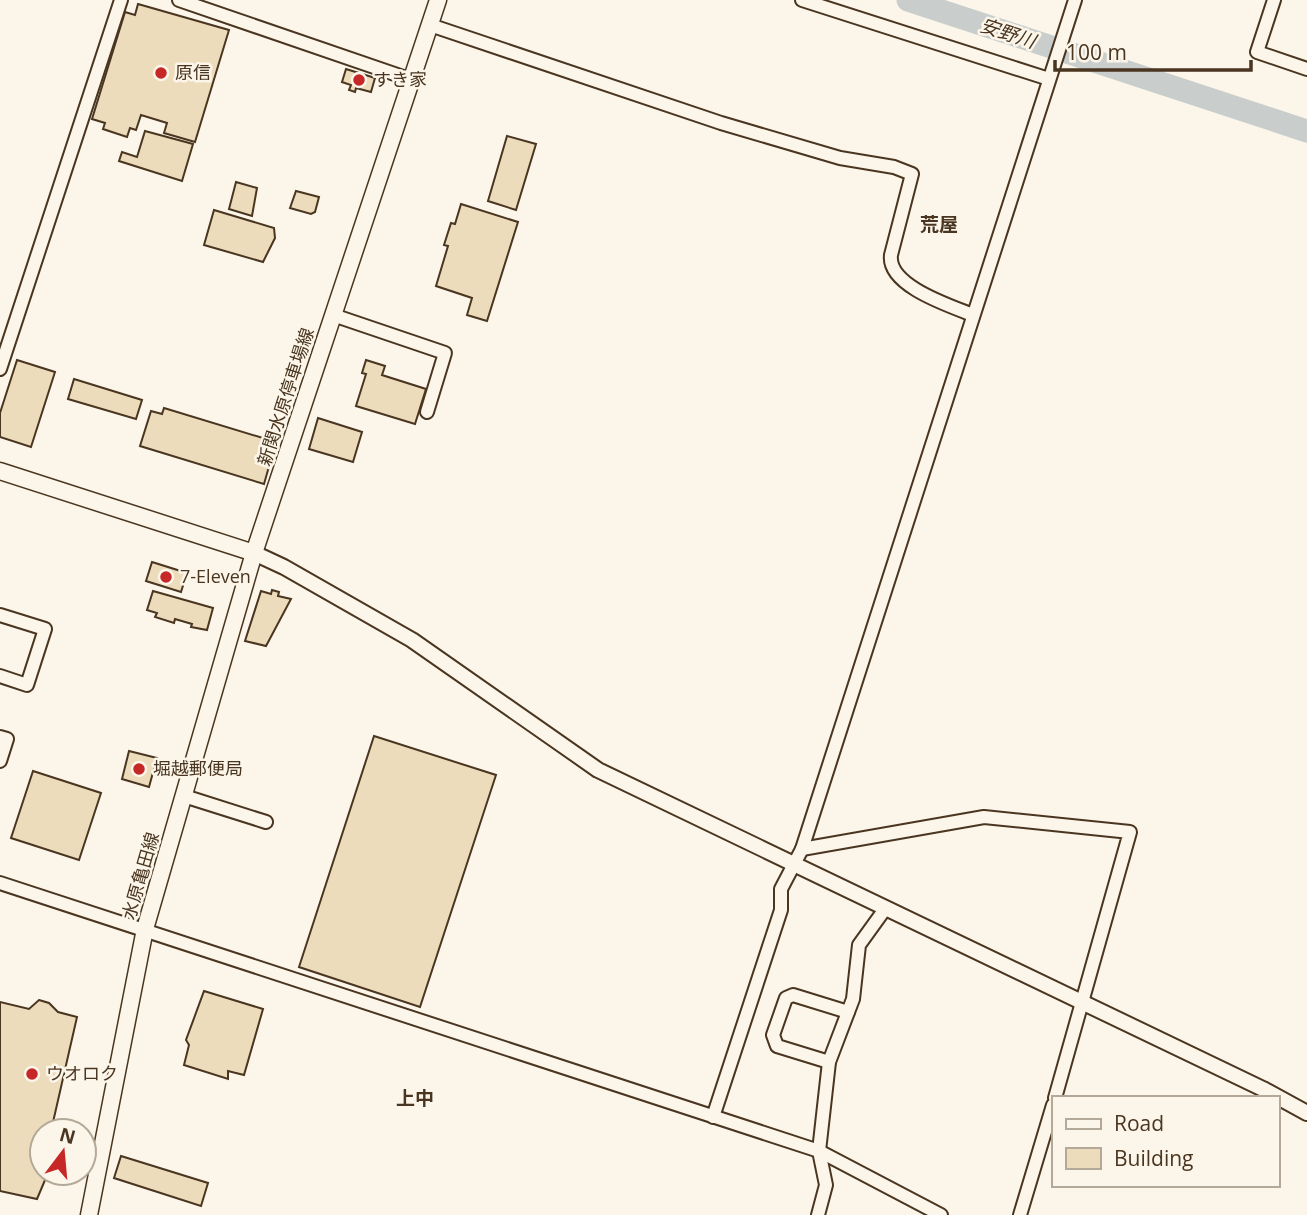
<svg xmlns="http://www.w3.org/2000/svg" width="1307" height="1215" font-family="'Open Sans','Noto Sans JP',sans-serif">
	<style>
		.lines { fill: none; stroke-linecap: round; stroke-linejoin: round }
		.river { stroke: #c9cecd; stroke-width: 23 }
		.building { fill: #ecdcbc; stroke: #4a3520; stroke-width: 2 }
		.minor-casing { stroke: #4a3520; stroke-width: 16 }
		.tertiary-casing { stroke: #4a3520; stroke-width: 18 }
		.secondary-casing { stroke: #4a3520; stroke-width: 19 }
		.minor { stroke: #fbf6e9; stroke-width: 12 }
		.tertiary { stroke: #fbf6e9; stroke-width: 14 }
		.secondary { stroke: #fbf6e9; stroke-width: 16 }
		.poi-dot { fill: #c62828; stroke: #fbf6e9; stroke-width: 2.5 }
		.labels { text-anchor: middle; stroke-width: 5; stroke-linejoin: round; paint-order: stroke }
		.poi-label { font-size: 18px; fill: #4a3520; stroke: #fbf6e9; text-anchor: start }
		.street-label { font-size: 18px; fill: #4a3520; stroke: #fbf6e9 }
		.water-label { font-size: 19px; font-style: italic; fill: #4a3520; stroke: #fbf6e9 }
		.neighbourhood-label { font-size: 19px; font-weight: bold; fill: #4a3520; stroke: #fbf6e9 }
	</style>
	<rect width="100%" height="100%" fill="#fbf6e9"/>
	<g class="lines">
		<path class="river" d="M 908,0 L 1307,131"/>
	</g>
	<g class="building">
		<path d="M 138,4 L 229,30 L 195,142 L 164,133 L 167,123 L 141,115 L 136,130 L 130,128 L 127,137 L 103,129 L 105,123 L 92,119 L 125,12 L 135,15 Z"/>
		<path d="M 346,69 L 375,78 L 371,92 L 356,88 L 355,92 L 349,90 L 351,85 L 342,82 Z"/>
		<path d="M 145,131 L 193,144 L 182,181 L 119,161 L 122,152 L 137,157 Z"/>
		<path d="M 507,136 L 536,144 L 516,210 L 488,201 Z"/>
		<path d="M 236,182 L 257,188 L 252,216 L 229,209 Z"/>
		<path d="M 296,191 L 319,197 L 315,212 L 311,214 L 290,208 Z"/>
		<path d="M 461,204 L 518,222 L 487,321 L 467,315 L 472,298 L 436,286 L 448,246 L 444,245 L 451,223 L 455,224 Z"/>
		<path d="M 214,210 L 274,228 L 275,238 L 263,262 L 204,245 Z"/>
		<path d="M 17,360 L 55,372 L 31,447 L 0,437 L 0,413 Z"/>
		<path d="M 366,360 L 385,366 L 382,375 L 426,389 L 415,424 L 356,406 L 366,374 L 362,373 Z"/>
		<path d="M 74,379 L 142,400 L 136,419 L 68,399 Z"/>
		<path d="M 164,408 L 276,442 L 264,484 L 140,446 L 151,411 L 162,414 Z"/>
		<path d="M 318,418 L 362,432 L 353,462 L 309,449 Z"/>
		<path d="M 152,562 L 187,573 L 181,592 L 146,581 Z"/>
		<path d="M 272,590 L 279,592 L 278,596 L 291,599 L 266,646 L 245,641 L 261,591 L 271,594 Z"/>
		<path d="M 153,591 L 213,608 L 207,630 L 191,627 L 192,624 L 175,619 L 174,623 L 155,617 L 157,613 L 147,610 Z"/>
		<path d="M 374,736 L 496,775 L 420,1007 L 299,967 Z"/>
		<path d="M 129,751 L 157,758 L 149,787 L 122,779 Z"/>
		<path d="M 33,771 L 101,793 L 79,860 L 11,838 Z"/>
		<path d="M 204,991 L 263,1009 L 244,1075 L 228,1071 L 228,1079 L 184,1065 L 189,1045 L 186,1040 Z"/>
		<path d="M 39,1000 L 49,1003 L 58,1012 L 77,1017 L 51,1131 L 42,1131 L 42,1173 L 48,1173 L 37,1199 L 0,1191 L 0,1002 L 29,1009 Z"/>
		<path d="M 121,1156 L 208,1183 L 201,1206 L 114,1178 Z"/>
	</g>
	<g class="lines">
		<g class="minor-casing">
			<g id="minor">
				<path d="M 179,0 L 412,80"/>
				<path d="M 802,0 L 1049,79"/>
				<path d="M 1274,0 L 1257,52 L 1307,69"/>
				<path d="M 430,25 L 721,123 L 840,158 L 894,167 L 912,174 L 891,255 C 887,286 951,306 973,315"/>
				<path d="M 333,315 L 445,353 L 427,412"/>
				<path d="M 0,369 L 121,0"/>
				<path d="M 0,615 L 45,629 L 27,685 L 0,676"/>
				<path d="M 0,737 L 7,739 L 0,761"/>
				<path d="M 184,796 L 266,822"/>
				<path d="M 802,849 L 984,817 L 1130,832 L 1055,1098"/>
				<path d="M 0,883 L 819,1151 L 941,1215"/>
				<path d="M 829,1062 L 777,1046 L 773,1035 L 786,998 L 793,995 L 848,1012"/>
				<path d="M 713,1117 L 781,910 L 781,889 L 802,849 L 1075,0"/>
				<path d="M 818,1215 L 826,1185 L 819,1151 L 829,1062 L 853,999 L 859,945 L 885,909"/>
				<path d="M 1020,1215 L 1053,1105"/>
			</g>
		</g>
		<g class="tertiary-casing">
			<path id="tertiary" d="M 254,553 L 284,567 L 412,640 L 598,770 L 1263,1089 L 1307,1113"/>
		</g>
		<g class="secondary-casing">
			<g id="secondary">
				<path d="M 0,471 L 254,553"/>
				<path d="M 89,1215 L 145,929 L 254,553 L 438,0"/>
			</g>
		</g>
		<use href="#minor" class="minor"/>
		<use href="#tertiary" class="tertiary"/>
		<use href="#secondary" class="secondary"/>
	</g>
	<g class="poi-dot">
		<circle cx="161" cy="73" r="7"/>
		<circle cx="359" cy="80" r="7"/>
		<circle cx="166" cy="577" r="7"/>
		<circle cx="139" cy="769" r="7"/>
		<circle cx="32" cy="1074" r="7"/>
	</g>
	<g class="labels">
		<g class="poi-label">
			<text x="175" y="79">原信</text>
			<text x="373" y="86">すき家</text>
			<text x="180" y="583">7-Eleven</text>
			<text x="153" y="775">堀越郵便局</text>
			<text x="46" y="1080">ウオロク</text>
		</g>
		<g class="street-label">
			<text transform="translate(286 397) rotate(-72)" y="6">新関水原停車場線</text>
			<text transform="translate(141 876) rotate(-74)" y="6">水原亀田線</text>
		</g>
		<g class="water-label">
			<text transform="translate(1008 33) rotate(18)" y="7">安野川</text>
		</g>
		<g class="neighbourhood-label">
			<text x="939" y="231">荒屋</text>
			<text x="415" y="1105">上中</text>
		</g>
	</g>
	<rect x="1052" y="1096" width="228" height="91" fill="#fbf6e9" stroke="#b4a999" stroke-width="2"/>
	<rect x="1066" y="1119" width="35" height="10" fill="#fbf6e9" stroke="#b4a999" stroke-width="2"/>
	<text x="1114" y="1131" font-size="21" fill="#4a3520">Road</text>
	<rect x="1066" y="1148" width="35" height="21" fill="#ecdcbc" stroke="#b4a999" stroke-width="2"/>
	<text x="1114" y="1166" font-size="21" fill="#4a3520">Building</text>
	<g transform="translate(63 1152) rotate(16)"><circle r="33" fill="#fbf6e9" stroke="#b4a999" stroke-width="2"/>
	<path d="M0-5L12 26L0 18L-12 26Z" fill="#c62828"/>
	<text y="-10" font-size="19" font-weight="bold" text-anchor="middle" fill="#4a3520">N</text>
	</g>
	<path d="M1055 60v10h196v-10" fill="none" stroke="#4a3520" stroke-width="3.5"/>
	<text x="1066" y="60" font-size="21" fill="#4a3520" stroke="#fbf6e9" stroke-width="5" paint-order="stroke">100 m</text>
</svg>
